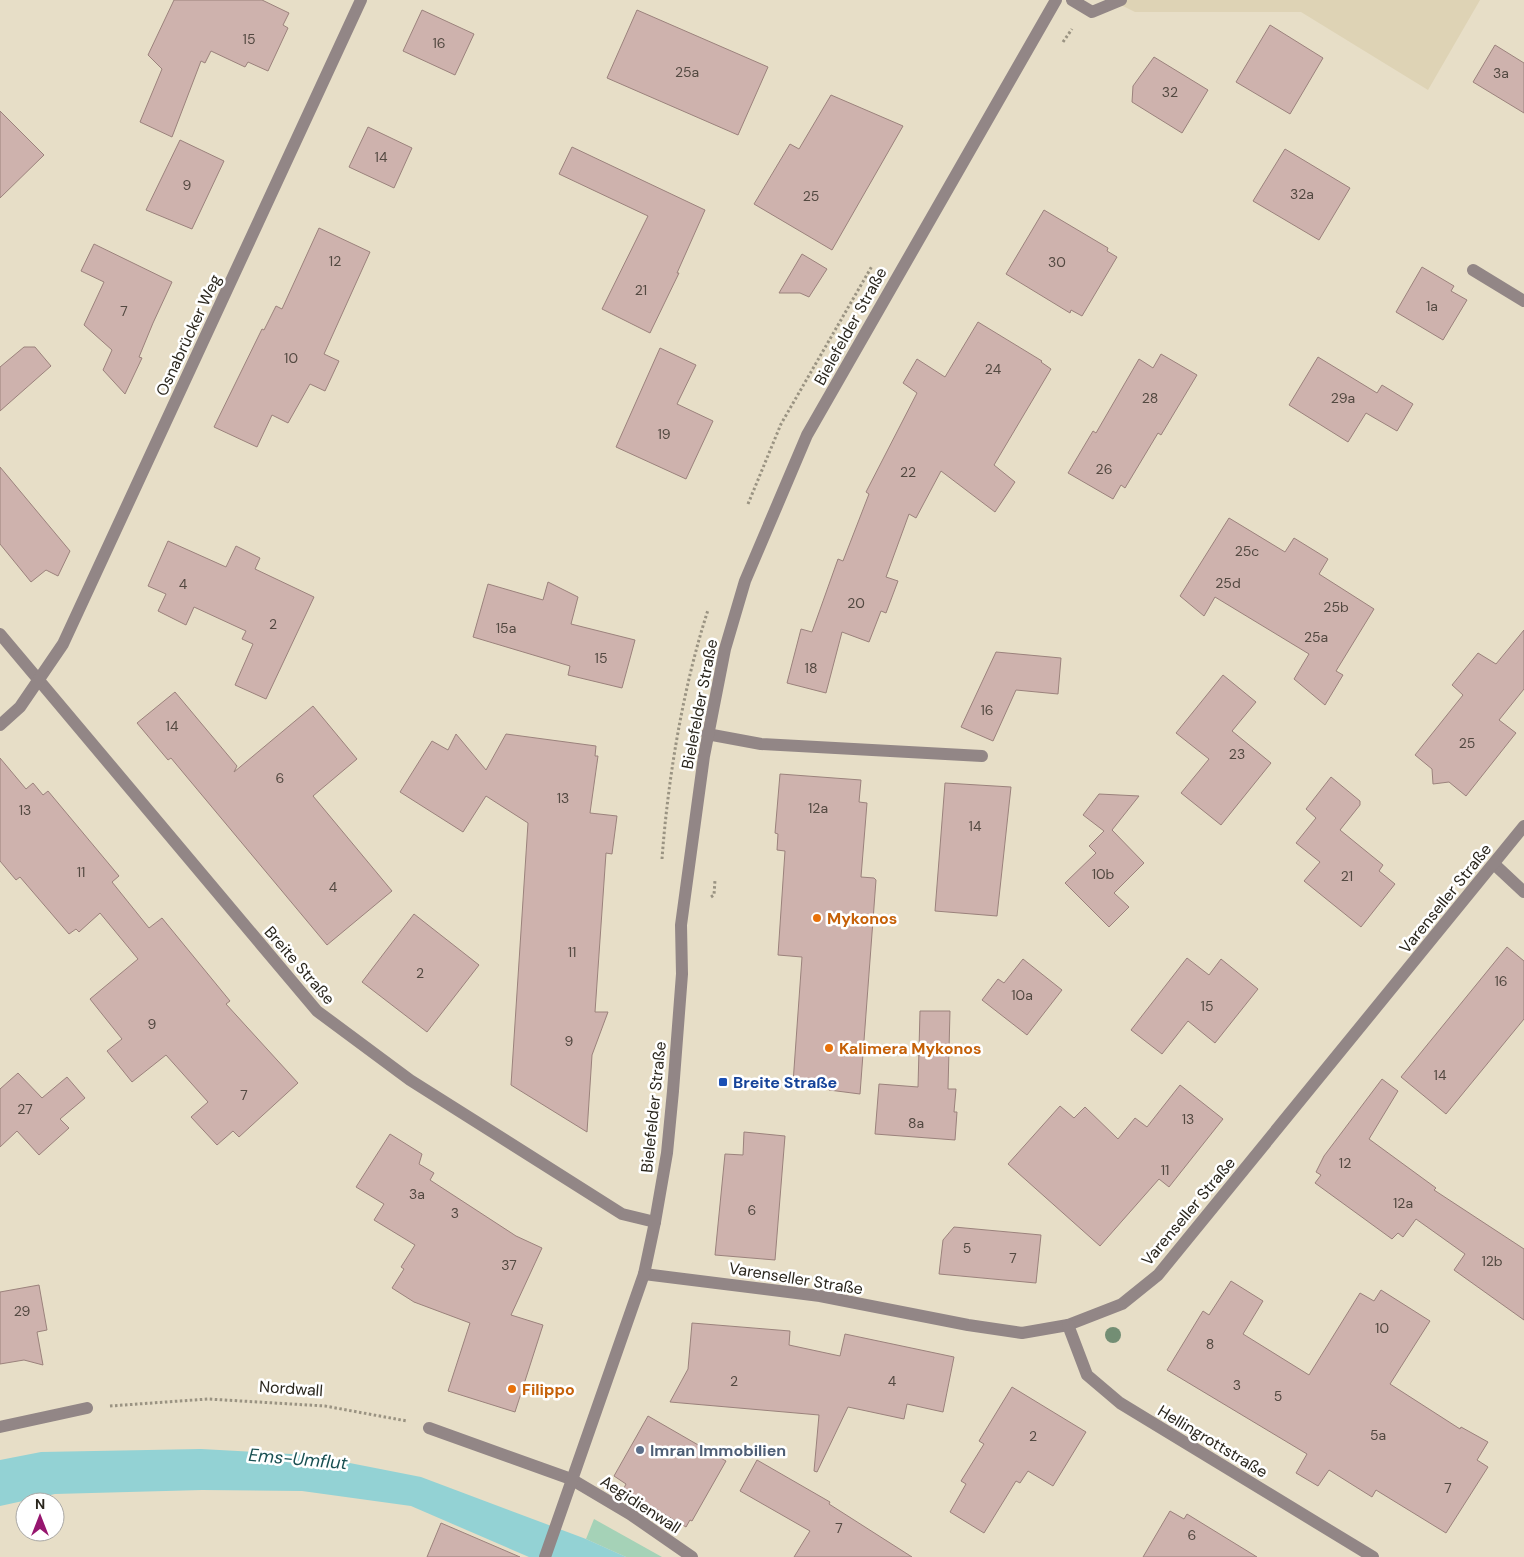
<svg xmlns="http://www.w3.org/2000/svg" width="1524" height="1557" font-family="'DM Sans',sans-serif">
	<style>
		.built { fill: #ded3b5 }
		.green { fill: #a5d2b7 }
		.water { fill: #93d2d4 }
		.building { fill: #ceb2ad; stroke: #9b827c }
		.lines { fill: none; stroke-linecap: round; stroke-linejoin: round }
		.path { stroke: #9a9382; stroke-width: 3; stroke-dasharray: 2.5 2.5; stroke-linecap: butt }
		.minor { stroke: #928686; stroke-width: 12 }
		.tree { fill: #738e74 }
		.food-dot { fill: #e8710a; stroke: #fff; stroke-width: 2 }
		.transit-dot { fill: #1a4fb4; stroke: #fff; stroke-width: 2 }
		.service-dot { fill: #5c6f8a; stroke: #fff; stroke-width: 2 }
		.labels { text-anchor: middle; stroke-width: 5; stroke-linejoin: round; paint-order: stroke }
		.number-label { font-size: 14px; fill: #534941 }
		.street-label { font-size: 16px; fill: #2a261d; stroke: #fff }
		.food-label { font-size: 16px; font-weight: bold; fill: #c56008; stroke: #fff; text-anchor: start }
		.transit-label { font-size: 16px; font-weight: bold; fill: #164399; stroke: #fff; text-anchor: start }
		.service-label { font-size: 16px; font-weight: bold; fill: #4e5e75; stroke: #fff; text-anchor: start }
		.water-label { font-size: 18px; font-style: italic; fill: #1a5153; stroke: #fff }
	</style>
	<rect width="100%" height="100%" fill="#e7dec7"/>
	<path class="built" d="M 1111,0 L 1480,0 L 1428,90 L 1301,12 L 1135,12 Z"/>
	<path class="green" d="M 594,1519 L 662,1557 L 626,1557 L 586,1539 Z"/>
	<path class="water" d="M 201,1449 L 309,1455 L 421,1477 L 586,1539 L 626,1557 L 529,1557 L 411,1506 L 302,1491 L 202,1490 L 55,1494 L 0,1506 L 0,1460 L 41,1452 Z"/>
	<g class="building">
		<path d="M 174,0 L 262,0 L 289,13 L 283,25 L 288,28 L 268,71 L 248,62 L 245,67 L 211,51 L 205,63 L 201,61 L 172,137 L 140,122 L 162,69 L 148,55 Z"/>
		<path d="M 422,10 L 474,34 L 455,75 L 403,51 Z"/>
		<path d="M 637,10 L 768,67 L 738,135 L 607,78 Z"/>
		<path d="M 1270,25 L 1323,58 L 1290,114 L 1236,82 Z"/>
		<path d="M 1495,45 L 1524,63 L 1524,113 L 1473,82 Z"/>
		<path d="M 1154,57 L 1208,90 L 1182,133 L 1132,102 L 1133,86 Z"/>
		<path d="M 831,95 L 903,126 L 832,250 L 754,204 L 790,144 L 799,149 Z"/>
		<path d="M 0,111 L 44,155 L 0,198 Z"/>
		<path d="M 368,127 L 412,148 L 394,188 L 349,167 Z"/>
		<path d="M 180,140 L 224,161 L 192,229 L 146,210 Z"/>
		<path d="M 572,147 L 705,210 L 677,273 L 679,273 L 650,333 L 602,309 L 648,216 L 559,174 Z"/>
		<path d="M 1285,149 L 1350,188 L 1319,240 L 1253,201 Z"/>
		<path d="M 1044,210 L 1108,248 L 1107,251 L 1117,257 L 1082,316 L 1071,310 L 1070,313 L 1006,274 Z"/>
		<path d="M 319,228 L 370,252 L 324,354 L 339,361 L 325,391 L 310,384 L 288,423 L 272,415 L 257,447 L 214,427 L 262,329 L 264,330 L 276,306 L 282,309 Z"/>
		<path d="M 94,244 L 172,282 L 153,323 L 139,357 L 142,358 L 125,394 L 103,370 L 112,350 L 84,325 L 104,282 L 81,271 Z"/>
		<path d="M 802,254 L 827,269 L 809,297 L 800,293 L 779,293 Z"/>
		<path d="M 1422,267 L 1454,286 L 1451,291 L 1467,300 L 1443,340 L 1396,312 Z"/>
		<path d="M 978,322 L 1042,361 L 1041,362 L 1051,369 L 994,465 L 1015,482 L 995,512 L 941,471 L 916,518 L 909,514 L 886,577 L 898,581 L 886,613 L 881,611 L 869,642 L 842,632 L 826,693 L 787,683 L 801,629 L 812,632 L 838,559 L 843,561 L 869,494 L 866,492 L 917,393 L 903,383 L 917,359 L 945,377 Z"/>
		<path d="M 24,347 L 35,347 L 51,366 L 0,411 L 0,367 Z"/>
		<path d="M 660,348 L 696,365 L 677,404 L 713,421 L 686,479 L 616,447 Z"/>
		<path d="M 1161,354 L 1197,375 L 1161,435 L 1158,433 L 1125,488 L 1121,485 L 1113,499 L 1068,473 L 1093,431 L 1096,433 L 1139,359 L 1153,368 Z"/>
		<path d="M 1318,357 L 1377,393 L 1382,385 L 1413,404 L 1397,431 L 1366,413 L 1348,442 L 1289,405 Z"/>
		<path d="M 0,467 L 70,551 L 58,576 L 46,570 L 31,582 L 0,544 Z"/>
		<path d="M 1229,518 L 1285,552 L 1294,538 L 1328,559 L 1319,574 L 1374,609 L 1336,671 L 1343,675 L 1325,705 L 1294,679 L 1309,654 L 1215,597 L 1204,616 L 1180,596 Z"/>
		<path d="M 168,541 L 226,567 L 236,546 L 260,558 L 255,569 L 314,597 L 266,699 L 235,685 L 253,644 L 242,639 L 246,631 L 194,607 L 186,625 L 158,611 L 166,594 L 148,586 Z"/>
		<path d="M 548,582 L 578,597 L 571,624 L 635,640 L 622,688 L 568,675 L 570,666 L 473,637 L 488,584 L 543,600 Z"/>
		<path d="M 1524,630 L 1524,689 L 1499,720 L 1516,733 L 1466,796 L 1449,782 L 1433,784 L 1432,769 L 1415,755 L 1463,695 L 1452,685 L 1478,653 L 1496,664 Z"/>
		<path d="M 996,652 L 1061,658 L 1058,694 L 1016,690 L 993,741 L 961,727 Z"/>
		<path d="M 1223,675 L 1256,702 L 1232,731 L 1271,763 L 1221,825 L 1181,793 L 1209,759 L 1176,733 Z"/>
		<path d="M 175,692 L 237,766 L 234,772 L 313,706 L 357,759 L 313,796 L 392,891 L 327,945 L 171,758 L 168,760 L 137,723 Z"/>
		<path d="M 456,734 L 486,770 L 506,734 L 596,746 L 595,756 L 598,756 L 590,813 L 617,816 L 612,854 L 606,853 L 595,1012 L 608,1012 L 592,1055 L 587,1132 L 511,1085 L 528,823 L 486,796 L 463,832 L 400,792 L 432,741 L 448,750 Z"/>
		<path d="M 0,758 L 26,789 L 33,783 L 43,795 L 48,791 L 119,876 L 112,882 L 149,928 L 162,918 L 230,1001 L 226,1004 L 298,1083 L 239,1137 L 233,1131 L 217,1145 L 191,1117 L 208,1102 L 166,1055 L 132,1082 L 107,1051 L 122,1039 L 90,999 L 138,959 L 100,913 L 79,932 L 76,929 L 69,934 L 20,877 L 16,880 L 0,861 Z"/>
		<path d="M 780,774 L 861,780 L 859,802 L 867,803 L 861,877 L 874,878 L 876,880 L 860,1094 L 829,1090 L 829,1086 L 793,1083 L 802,957 L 778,955 L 785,851 L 777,850 L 778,834 L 775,833 Z"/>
		<path d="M 1331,777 L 1360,801 L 1360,805 L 1340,830 L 1383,865 L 1379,871 L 1395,884 L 1361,927 L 1304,881 L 1320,862 L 1296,843 L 1316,818 L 1306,809 Z"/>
		<path d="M 945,783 L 1011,787 L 997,916 L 935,911 Z"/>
		<path d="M 1099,794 L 1139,796 L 1112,830 L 1144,863 L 1114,893 L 1129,907 L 1109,927 L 1065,883 L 1096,853 L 1089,846 L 1104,831 L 1083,815 Z"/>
		<path d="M 414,914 L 479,965 L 427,1032 L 362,982 Z"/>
		<path d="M 1507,947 L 1524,961 L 1524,1019 L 1446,1114 L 1401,1077 Z"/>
		<path d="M 1187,958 L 1209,975 L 1221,959 L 1258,989 L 1215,1043 L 1188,1021 L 1162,1054 L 1131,1030 Z"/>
		<path d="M 1023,959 L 1062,990 L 1027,1035 L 982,1000 L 998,979 L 1004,983 Z"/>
		<path d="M 920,1011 L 950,1011 L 948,1089 L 956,1089 L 954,1112 L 957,1112 L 955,1140 L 875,1134 L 879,1084 L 918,1087 Z"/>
		<path d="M 18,1073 L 42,1098 L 67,1077 L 85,1098 L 60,1119 L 69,1128 L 39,1155 L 17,1131 L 0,1147 L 0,1089 Z"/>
		<path d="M 1382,1079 L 1398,1091 L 1369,1139 L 1436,1188 L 1434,1190 L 1524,1249 L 1524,1320 L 1454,1270 L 1465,1254 L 1416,1219 L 1403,1237 L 1398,1233 L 1392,1239 L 1315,1183 L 1321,1175 L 1316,1172 L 1324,1156 Z"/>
		<path d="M 1180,1085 L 1223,1119 L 1169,1187 L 1159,1179 L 1100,1246 L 1008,1164 L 1060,1106 L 1074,1118 L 1085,1107 L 1118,1139 L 1135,1118 L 1147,1127 Z"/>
		<path d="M 744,1132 L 785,1136 L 775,1260 L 715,1255 L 725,1154 L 743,1155 Z"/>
		<path d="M 390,1134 L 422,1154 L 419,1164 L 434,1173 L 430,1180 L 516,1236 L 542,1248 L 511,1315 L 543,1325 L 515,1412 L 448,1391 L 470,1323 L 414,1302 L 392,1288 L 404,1269 L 401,1267 L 415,1245 L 374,1220 L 384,1204 L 356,1187 Z"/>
		<path d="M 954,1227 L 1041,1235 L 1036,1283 L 939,1274 L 943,1240 Z"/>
		<path d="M 1231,1281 L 1263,1301 L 1243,1334 L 1309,1375 L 1360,1293 L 1374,1301 L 1381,1290 L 1430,1321 L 1390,1384 L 1460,1429 L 1461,1427 L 1488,1442 L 1477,1460 L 1488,1467 L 1446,1533 L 1376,1490 L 1372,1497 L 1329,1470 L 1318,1486 L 1296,1473 L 1307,1454 L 1167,1370 L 1203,1311 L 1209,1315 Z"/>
		<path d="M 39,1285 L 47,1330 L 37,1332 L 43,1365 L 24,1360 L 0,1364 L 0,1292 Z"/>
		<path d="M 692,1323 L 790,1331 L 789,1345 L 840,1356 L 845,1334 L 954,1357 L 943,1412 L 907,1404 L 904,1419 L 848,1407 L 817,1472 L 814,1471 L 819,1415 L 670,1402 L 688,1369 Z"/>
		<path d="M 1012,1387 L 1086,1432 L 1053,1486 L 1028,1471 L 1020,1483 L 1016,1481 L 984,1533 L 950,1512 L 966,1484 L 961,1481 L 984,1444 L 979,1441 Z"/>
		<path d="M 648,1416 L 726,1461 L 692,1521 L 690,1520 L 686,1527 L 623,1490 L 626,1484 L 614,1476 Z"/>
		<path d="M 757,1460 L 830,1502 L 829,1504 L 912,1557 L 794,1557 L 810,1531 L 740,1491 Z"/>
		<path d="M 1170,1511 L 1184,1519 L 1187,1514 L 1257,1557 L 1143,1557 Z"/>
		<path d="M 441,1523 L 520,1557 L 427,1557 Z"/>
	</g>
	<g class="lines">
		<g class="path">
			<path d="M 1063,42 L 1072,29"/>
			<path d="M 748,504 L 781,424 L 872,266"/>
			<path d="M 662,859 C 668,778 683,687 708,610"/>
			<path d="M 711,897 L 714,895 L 715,880"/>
			<path d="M 110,1406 L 208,1399 L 325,1406 L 407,1421"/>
		</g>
		<g class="minor">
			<path d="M 1072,0 L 1092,12 L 1121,0"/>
			<path d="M 1473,270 L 1524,301"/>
			<path d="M 0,634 L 317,1011 L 410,1080 L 622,1214 L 655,1222"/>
			<path d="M 0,725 L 20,707 L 63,644 L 361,0"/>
			<path d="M 707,734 L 761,744 L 982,756"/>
			<path d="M 1494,864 L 1524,892"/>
			<path d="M 644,1274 L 820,1296 L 968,1325 L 1022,1333 L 1068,1325 L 1122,1304 L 1158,1275 L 1524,826"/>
			<path d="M 1068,1325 L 1087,1375 L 1120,1403 L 1373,1557"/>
			<path d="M 0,1427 L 87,1408"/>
			<path d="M 429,1428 L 571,1479 L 630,1514 L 692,1557"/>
			<path d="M 545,1557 L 644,1274 L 655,1222 L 667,1153 L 673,1091 L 682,974 L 681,925 L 704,756 L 725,649 L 745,581 L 807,435 L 1056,0"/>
		</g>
	</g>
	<circle class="tree" cx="1113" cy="1335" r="8"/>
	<g class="food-dot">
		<circle cx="817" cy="918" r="5"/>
		<circle cx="829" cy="1048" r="5"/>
		<circle cx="512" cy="1389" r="5"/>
	</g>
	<rect class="transit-dot" x="718" y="1077" width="10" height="10" rx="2.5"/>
	<circle class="service-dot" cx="640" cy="1450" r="5"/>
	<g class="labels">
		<g class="number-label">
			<text x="249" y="44">15</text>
			<text x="439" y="48">16</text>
			<text x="687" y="77">25a</text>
			<text x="1501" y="78">3a</text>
			<text x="1170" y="97">32</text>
			<text x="381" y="162">14</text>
			<text x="187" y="190">9</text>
			<text x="1302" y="199">32a</text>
			<text x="811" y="201">25</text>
			<text x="335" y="266">12</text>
			<text x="1057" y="267">30</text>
			<text x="641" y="295">21</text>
			<text x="1432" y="311">1a</text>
			<text x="124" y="316">7</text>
			<text x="291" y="363">10</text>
			<text x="993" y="374">24</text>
			<text x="1150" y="403">28</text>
			<text x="1343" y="403">29a</text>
			<text x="664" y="439">19</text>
			<text x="1104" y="474">26</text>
			<text x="908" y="477">22</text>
			<text x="1247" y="556">25c</text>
			<text x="1228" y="588">25d</text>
			<text x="183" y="589">4</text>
			<text x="856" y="608">20</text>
			<text x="1336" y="612">25b</text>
			<text x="273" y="629">2</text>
			<text x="506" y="633">15a</text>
			<text x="1316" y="642">25a</text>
			<text x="601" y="663">15</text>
			<text x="811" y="673">18</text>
			<text x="987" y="715">16</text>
			<text x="172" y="731">14</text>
			<text x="1467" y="748">25</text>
			<text x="1237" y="759">23</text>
			<text x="280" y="783">6</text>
			<text x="563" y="803">13</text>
			<text x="818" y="813">12a</text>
			<text x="25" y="815">13</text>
			<text x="975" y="831">14</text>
			<text x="81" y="877">11</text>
			<text x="1103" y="879">10b</text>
			<text x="1347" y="881">21</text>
			<text x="333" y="892">4</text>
			<text x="572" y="957">11</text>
			<text x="420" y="978">2</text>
			<text x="1501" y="986">16</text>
			<text x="1022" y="1000">10a</text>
			<text x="1207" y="1011">15</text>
			<text x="152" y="1029">9</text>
			<text x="569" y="1046">9</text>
			<text x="1440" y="1080">14</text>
			<text x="244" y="1100">7</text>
			<text x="25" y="1114">27</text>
			<text x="1188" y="1124">13</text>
			<text x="916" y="1128">8a</text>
			<text x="1345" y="1168">12</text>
			<text x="1165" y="1175">11</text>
			<text x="417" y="1199">3a</text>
			<text x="1403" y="1208">12a</text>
			<text x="752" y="1215">6</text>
			<text x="455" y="1218">3</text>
			<text x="967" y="1253">5</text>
			<text x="1013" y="1263">7</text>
			<text x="1492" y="1266">12b</text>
			<text x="509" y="1270">37</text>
			<text x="22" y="1316">29</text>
			<text x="1382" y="1333">10</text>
			<text x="1210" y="1349">8</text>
			<text x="734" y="1386">2</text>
			<text x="892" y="1386">4</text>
			<text x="1237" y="1390">3</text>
			<text x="1278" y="1401">5</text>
			<text x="1378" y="1440">5a</text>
			<text x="1033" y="1441">2</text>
			<text x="1448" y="1493">7</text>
			<text x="839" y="1533">7</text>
			<text x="1192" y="1540">6</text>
		</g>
		<g class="street-label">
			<text transform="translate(850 326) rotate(-61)" y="6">Bielefelder Straße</text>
			<text transform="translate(188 335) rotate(-65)" y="6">Osnabrücker Weg</text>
			<text transform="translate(699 704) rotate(-79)" y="6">Bielefelder Straße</text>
			<text transform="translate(1445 898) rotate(-51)" y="6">Varenseller Straße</text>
			<text transform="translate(300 965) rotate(49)" y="6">Breite Straße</text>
			<text transform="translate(653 1107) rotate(-84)" y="6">Bielefelder Straße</text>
			<text transform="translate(1188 1211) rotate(-50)" y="6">Varenseller Straße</text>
			<text transform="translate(796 1278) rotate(9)" y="6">Varenseller Straße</text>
			<text transform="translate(291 1388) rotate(4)" y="6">Nordwall</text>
			<text transform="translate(1213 1441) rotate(31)" y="6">Hellingrottstraße</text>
			<text transform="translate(641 1504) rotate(33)" y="6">Aegidienwall</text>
		</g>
		<g class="food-label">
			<text x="827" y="924">Mykonos</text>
			<text x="839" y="1054">Kalimera Mykonos</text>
			<text x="522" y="1395">Filippo</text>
		</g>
		<g class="transit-label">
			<text x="733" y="1088">Breite Straße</text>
		</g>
		<g class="service-label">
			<text x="650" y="1456">Imran Immobilien</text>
		</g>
		<g class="water-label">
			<text transform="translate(298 1459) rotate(5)" y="6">Ems-Umflut</text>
		</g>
	</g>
	<g transform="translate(40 1517)"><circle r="24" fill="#ffffff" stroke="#aaa8a5"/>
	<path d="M0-4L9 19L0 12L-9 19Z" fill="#96166f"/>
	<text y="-8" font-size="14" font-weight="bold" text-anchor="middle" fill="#2a261d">N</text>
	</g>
</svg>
